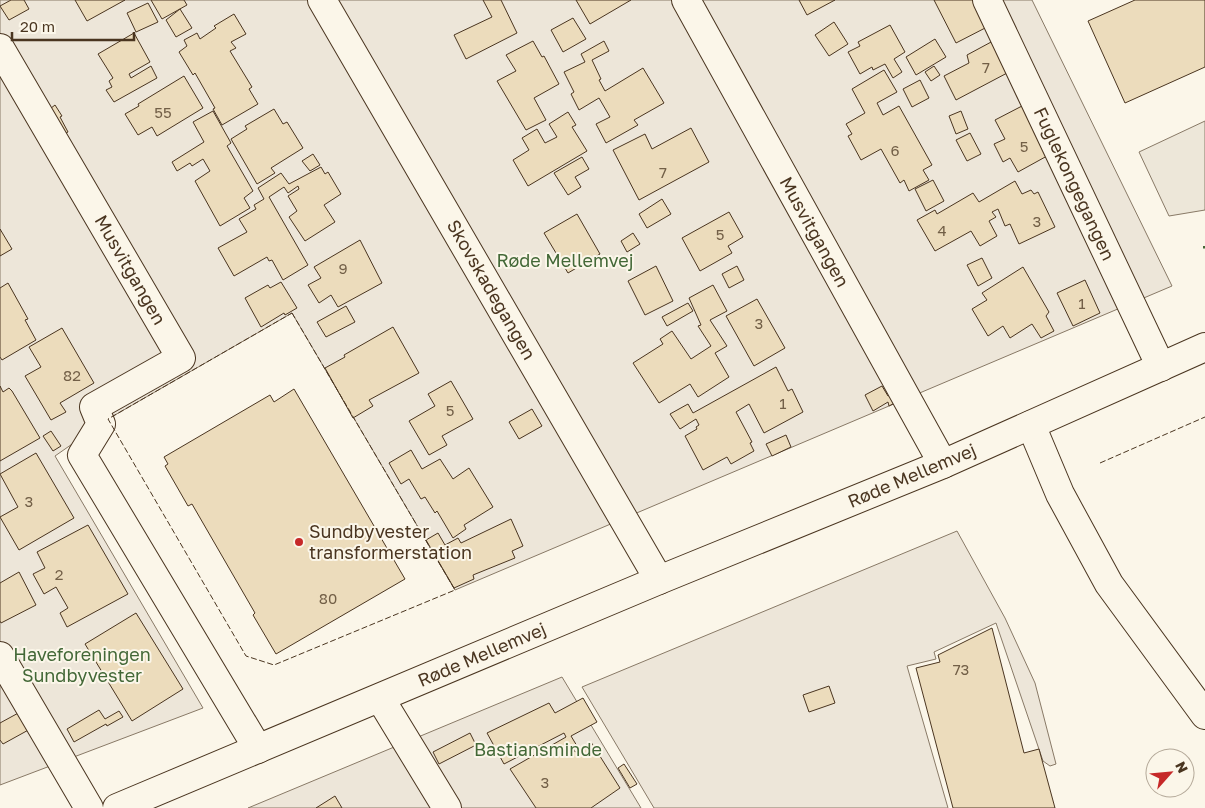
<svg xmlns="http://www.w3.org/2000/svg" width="1205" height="808" font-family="'Golos Text',sans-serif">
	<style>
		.green { fill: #ede6d9; stroke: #887966 }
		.parking { fill: #ede7d9; stroke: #887966 }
		.building { fill: #ecdcbc; stroke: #4a3520 }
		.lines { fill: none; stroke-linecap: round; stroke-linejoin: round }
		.minor-casing { stroke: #4a3520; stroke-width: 30 }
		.minor { stroke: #fbf6e9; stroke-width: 28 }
		.hedge { stroke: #436837; stroke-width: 4; stroke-dasharray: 2.5 4; stroke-linecap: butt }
		.fence { stroke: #4a3520; stroke-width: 1; stroke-dasharray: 6 2.5; stroke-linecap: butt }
		.poi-dot { fill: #c62828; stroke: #fbf6e9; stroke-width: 2 }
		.labels { text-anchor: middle; stroke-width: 4; stroke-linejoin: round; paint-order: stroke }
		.number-label { font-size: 15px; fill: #725f47 }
		.street-label { font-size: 18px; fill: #4a3520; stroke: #fbf6e9 }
		.park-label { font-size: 18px; fill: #436837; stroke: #fbf6e9 }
		.poi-label { font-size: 18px; fill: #4a3520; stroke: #fbf6e9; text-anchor: start }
	</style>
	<rect width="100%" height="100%" fill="#fbf6e9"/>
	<g class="green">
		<path d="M 0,0 L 1032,0 L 1172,286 L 455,590 L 292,313 L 108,419 L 55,456 L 203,708 L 0,785 Z"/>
		<path d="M 957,531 L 1005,618 L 1035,683 L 1056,764 L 1050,766 L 1043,761 L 996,623 L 934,652 L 936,659 L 907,666 L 948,808 L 654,808 L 582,687 Z"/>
		<path d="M 562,677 L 641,808 L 248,808 Z"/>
	</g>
	<path class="parking" d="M 1205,121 L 1205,210 L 1169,216 L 1139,152 Z"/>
	<g class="building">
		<path d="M 11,0 L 24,0 L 29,9 L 9,20 L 0,6 Z"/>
		<path d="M 75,0 L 125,0 L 87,21 Z"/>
		<path d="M 151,0 L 184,0 L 187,5 L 162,19 Z"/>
		<path d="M 483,0 L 501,0 L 517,33 L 466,59 L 454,35 L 492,17 Z"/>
		<path d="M 576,0 L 631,0 L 590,24 Z"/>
		<path d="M 799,0 L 835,0 L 807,15 Z"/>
		<path d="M 934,0 L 976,0 L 989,26 L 956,43 Z"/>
		<path d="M 1135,0 L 1205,0 L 1205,67 L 1125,103 L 1088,21 Z"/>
		<path d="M 148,3 L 158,22 L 136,32 L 127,13 Z"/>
		<path d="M 180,9 L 192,28 L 176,37 L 166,20 Z"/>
		<path d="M 234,14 L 246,34 L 231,42 L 236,48 L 230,51 L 252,87 L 249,89 L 258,104 L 222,125 L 213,109 L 215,108 L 195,73 L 193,75 L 179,52 L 187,46 L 184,40 L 197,33 L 200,39 L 216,28 L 214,26 Z"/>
		<path d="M 573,18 L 586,39 L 563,52 L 551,30 Z"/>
		<path d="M 834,22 L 848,44 L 829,56 L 815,35 Z"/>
		<path d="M 890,25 L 905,52 L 894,59 L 902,72 L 893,78 L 885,64 L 873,70 L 872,67 L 860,74 L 848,52 L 860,46 L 858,42 Z"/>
		<path d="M 134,33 L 150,62 L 129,74 L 131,78 L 151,66 L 157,78 L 114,102 L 106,90 L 112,87 L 109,81 L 113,78 L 98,54 Z"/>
		<path d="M 935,39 L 946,57 L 916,75 L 906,57 Z"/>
		<path d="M 533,41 L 542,57 L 544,56 L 559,84 L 534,98 L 546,120 L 526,130 L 497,81 L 516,71 L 506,55 Z"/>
		<path d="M 604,41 L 609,51 L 592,60 L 601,79 L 599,80 L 605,91 L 643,68 L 664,103 L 634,120 L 638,125 L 606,143 L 596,124 L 610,117 L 599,98 L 579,110 L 571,94 L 574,92 L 564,72 L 585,62 L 581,54 Z"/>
		<path d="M 993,41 L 1009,72 L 956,100 L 944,76 L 969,63 L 967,55 Z"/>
		<path d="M 934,66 L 940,75 L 931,81 L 925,72 Z"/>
		<path d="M 884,70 L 897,92 L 877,103 L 883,115 L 899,106 L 932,165 L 923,170 L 929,180 L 909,191 L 904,180 L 900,183 L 881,149 L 861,160 L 848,136 L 852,134 L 846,124 L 865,113 L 852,89 Z"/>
		<path d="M 184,76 L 203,108 L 157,136 L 152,127 L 138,135 L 125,114 L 139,106 L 138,104 Z"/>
		<path d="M 920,80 L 929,98 L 912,107 L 903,89 Z"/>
		<path d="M 55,105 L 62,116 L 60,117 L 68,132 L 60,136 L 46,112 Z"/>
		<path d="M 1022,106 L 1047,156 L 1018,172 L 1010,158 L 1003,162 L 994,144 L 1005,139 L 995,120 Z"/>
		<path d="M 274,109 L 283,124 L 287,122 L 303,148 L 271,168 L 275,173 L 257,184 L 231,139 L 247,129 L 245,126 Z"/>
		<path d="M 213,111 L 231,143 L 227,146 L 253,191 L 244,198 L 250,208 L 220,226 L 195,181 L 210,171 L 203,159 L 192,166 L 190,163 L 177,171 L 172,162 L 204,142 L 193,122 Z"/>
		<path d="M 961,111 L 968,129 L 956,134 L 949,116 Z"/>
		<path d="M 568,112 L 576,125 L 572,127 L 587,151 L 528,186 L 513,160 L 529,150 L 522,138 L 537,129 L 545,143 L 557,137 L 549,124 Z"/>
		<path d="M 691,128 L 709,162 L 639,200 L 613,150 L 645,134 L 652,149 Z"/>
		<path d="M 970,133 L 981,154 L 967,161 L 956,140 Z"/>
		<path d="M 313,154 L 320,165 L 310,171 L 302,161 Z"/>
		<path d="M 582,157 L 589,169 L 575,177 L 581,187 L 568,195 L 554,173 Z"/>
		<path d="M 321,167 L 325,174 L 328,172 L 341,194 L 324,205 L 335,222 L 305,241 L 289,217 L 297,211 L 288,196 L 299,189 L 298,186 L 288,193 L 284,187 L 269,197 L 308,265 L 283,280 L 272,260 L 269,261 L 267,257 L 234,276 L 218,248 L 247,232 L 239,219 L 256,209 L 254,205 L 264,199 L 258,188 L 281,173 L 289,184 Z"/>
		<path d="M 933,180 L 944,201 L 926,211 L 915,189 Z"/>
		<path d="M 1015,181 L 1022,194 L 1031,190 L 1034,194 L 1038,192 L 1055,227 L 1019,244 L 1010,224 L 1005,226 L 998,209 L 992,212 L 996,217 L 989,221 L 997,236 L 980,246 L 971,231 L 935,251 L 917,220 L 935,210 L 937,214 L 973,193 L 979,202 Z"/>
		<path d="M 662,199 L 671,214 L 647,228 L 639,214 Z"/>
		<path d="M 729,212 L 743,237 L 728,246 L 732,253 L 700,271 L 682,238 Z"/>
		<path d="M 577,214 L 600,254 L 568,273 L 544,233 Z"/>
		<path d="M 0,229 L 12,249 L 0,256 Z"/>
		<path d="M 633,233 L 640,244 L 627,252 L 621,241 Z"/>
		<path d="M 360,240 L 382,283 L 338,307 L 331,295 L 319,303 L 308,285 L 321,278 L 314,267 Z"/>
		<path d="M 982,258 L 992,278 L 978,286 L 967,265 Z"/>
		<path d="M 656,266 L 673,301 L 645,315 L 628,281 Z"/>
		<path d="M 737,266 L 744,280 L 729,288 L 722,274 Z"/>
		<path d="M 1023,267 L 1049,312 L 1046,316 L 1054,331 L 1041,338 L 1032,324 L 1010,338 L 1003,326 L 988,336 L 972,309 L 987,300 L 982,293 Z"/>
		<path d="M 1085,280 L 1100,313 L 1073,326 L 1057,293 Z"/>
		<path d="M 281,282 L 297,308 L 285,315 L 284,313 L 261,327 L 245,298 L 268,285 L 270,288 Z"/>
		<path d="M 8,283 L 28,319 L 25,320 L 36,340 L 2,360 L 0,357 L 0,288 Z"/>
		<path d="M 713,285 L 727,311 L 710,320 L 727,346 L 715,353 L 729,377 L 698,397 L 690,384 L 659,403 L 633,363 L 663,344 L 660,339 L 672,331 L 691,359 L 711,346 L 698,326 L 701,325 L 689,298 Z"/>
		<path d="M 757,299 L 785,348 L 754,366 L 726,316 Z"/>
		<path d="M 688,303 L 693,311 L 667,326 L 662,317 Z"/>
		<path d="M 346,306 L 355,322 L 326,337 L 317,322 Z"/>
		<path d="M 393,327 L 419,373 L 369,400 L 373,406 L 353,418 L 325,368 L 345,357 L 344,355 Z"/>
		<path d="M 62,328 L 94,383 L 60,403 L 66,412 L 51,420 L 25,376 L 41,367 L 29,347 Z"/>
		<path d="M 776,367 L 788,391 L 792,389 L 803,412 L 764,433 L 749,404 L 736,412 L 752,442 L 750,443 L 754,451 L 731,464 L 727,457 L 703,470 L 685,436 L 697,429 L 696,427 L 699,425 L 696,419 L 680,429 L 670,414 L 688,404 L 693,413 Z"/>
		<path d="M 451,381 L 473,419 L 442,436 L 447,445 L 429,455 L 409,421 L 435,406 L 428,394 Z"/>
		<path d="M 0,386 L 3,392 L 9,388 L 12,391 L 40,438 L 0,461 Z"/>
		<path d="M 882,386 L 888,396 L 898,391 L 902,399 L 889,406 L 888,402 L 873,411 L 865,395 Z"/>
		<path d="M 294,389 L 405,579 L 276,654 L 253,615 L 255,613 L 192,504 L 188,506 L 165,466 L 168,464 L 164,457 L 270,395 L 274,402 Z"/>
		<path d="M 532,409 L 542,426 L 519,439 L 509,422 Z"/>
		<path d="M 51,431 L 61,446 L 53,451 L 43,436 Z"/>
		<path d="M 786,435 L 791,447 L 772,456 L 766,444 Z"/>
		<path d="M 411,450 L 422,469 L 440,459 L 453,479 L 469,468 L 493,507 L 464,525 L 466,529 L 453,538 L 437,511 L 435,513 L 425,497 L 421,499 L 409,479 L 401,484 L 389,463 Z"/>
		<path d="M 36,453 L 74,518 L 19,550 L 0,517 L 18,507 L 0,474 Z"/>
		<path d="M 511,519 L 523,546 L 512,551 L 515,558 L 473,575 L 474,579 L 454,588 L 426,540 L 438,533 L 445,545 L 458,538 L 461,543 Z"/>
		<path d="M 88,525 L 128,594 L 67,627 L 60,613 L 68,608 L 56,587 L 44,594 L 33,574 L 45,568 L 37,552 Z"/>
		<path d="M 19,572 L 36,605 L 1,623 L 0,621 L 0,583 Z"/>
		<path d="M 136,613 L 183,689 L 132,721 L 85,644 Z"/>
		<path d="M 992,628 L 1024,753 L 1039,749 L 1055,808 L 953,808 L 916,668 L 940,662 L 938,655 Z"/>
		<path d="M 829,686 L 835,703 L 809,712 L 803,695 Z"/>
		<path d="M 583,698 L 597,722 L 571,736 L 577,746 L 573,748 L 575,752 L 591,742 L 620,788 L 591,808 L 536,808 L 510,769 L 566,737 L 564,733 L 504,764 L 487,733 L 549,703 L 555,713 Z"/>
		<path d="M 99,710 L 105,719 L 119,711 L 123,717 L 107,726 L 106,724 L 74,742 L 67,729 Z"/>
		<path d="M 22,711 L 32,728 L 3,744 L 0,740 L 0,723 Z"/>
		<path d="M 470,733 L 476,745 L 439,764 L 433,752 Z"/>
		<path d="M 624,764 L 637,784 L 630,788 L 618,768 Z"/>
		<path d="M 335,796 L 342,808 L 316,808 Z"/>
	</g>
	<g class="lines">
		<g class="minor-casing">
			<g id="minor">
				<path d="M 322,0 L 659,580"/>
				<path d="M 686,0 L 943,464"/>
				<path d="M 987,0 L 1161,367"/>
				<path d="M 0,48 L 181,358 L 94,407 L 101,424 L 82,455 L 258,749"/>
				<path d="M 1031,425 L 1060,494 L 1109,584 L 1205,715"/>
				<path d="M 0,656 L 89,808"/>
				<path d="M 380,698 L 447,808"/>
				<path d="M 117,808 L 659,580 L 943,464 L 1205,347"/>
			</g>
		</g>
		<use href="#minor" class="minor"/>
		<path class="hedge" d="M 1205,246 L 1205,249"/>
		<g class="fence">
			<path d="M 292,313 L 455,590 L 274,665 L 246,656 L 108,419 Z"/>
			<path d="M 1100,463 L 1205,417"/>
		</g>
	</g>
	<circle class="poi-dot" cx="299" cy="542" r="5"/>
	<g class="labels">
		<g class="number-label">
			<text x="986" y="73">7</text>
			<text x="163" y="118">55</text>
			<text x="1024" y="152">5</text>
			<text x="895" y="156">6</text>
			<text x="663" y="178">7</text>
			<text x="1037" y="227">3</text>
			<text x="942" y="236">4</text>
			<text x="720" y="240">5</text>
			<text x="343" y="274">9</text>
			<text x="1082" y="309">1</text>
			<text x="759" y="329">3</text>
			<text x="72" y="381">82</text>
			<text x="783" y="409">1</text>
			<text x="450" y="416">5</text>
			<text x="29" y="507">3</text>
			<text x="59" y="580">2</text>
			<text x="328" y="604">80</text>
			<text x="961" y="675">73</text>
			<text x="545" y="788">3</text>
		</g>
		<g class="street-label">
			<text transform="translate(1074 184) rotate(65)" y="6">Fuglekongegangen</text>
			<text transform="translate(814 232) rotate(61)" y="6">Musvitgangen</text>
			<text transform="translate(130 270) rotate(60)" y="6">Musvitgangen</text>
			<text transform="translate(491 290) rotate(60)" y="6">Skovskadegangen</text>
			<text transform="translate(912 476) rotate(-23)" y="6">Røde Mellemvej</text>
			<text transform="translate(482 655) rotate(-23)" y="6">Røde Mellemvej</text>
		</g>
		<g class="park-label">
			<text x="565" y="267">Røde Mellemvej</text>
			<text x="82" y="661">Haveforeningen<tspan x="82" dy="21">Sundbyvester</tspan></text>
			<text x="538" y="756">Bastiansminde</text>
		</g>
		<g class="poi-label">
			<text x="309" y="538">Sundbyvester<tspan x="309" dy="21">transformerstation</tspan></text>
		</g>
	</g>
	<g transform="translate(1170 773) rotate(63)"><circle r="24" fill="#fbf6e9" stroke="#b4a999"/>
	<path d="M0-4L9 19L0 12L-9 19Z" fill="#c62828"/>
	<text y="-8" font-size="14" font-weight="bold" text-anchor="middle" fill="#4a3520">N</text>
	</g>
	<path d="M12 32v8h122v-8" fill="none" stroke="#4a3520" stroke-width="2.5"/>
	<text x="20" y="32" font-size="15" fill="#4a3520" stroke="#fbf6e9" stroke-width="4" paint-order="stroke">20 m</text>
</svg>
